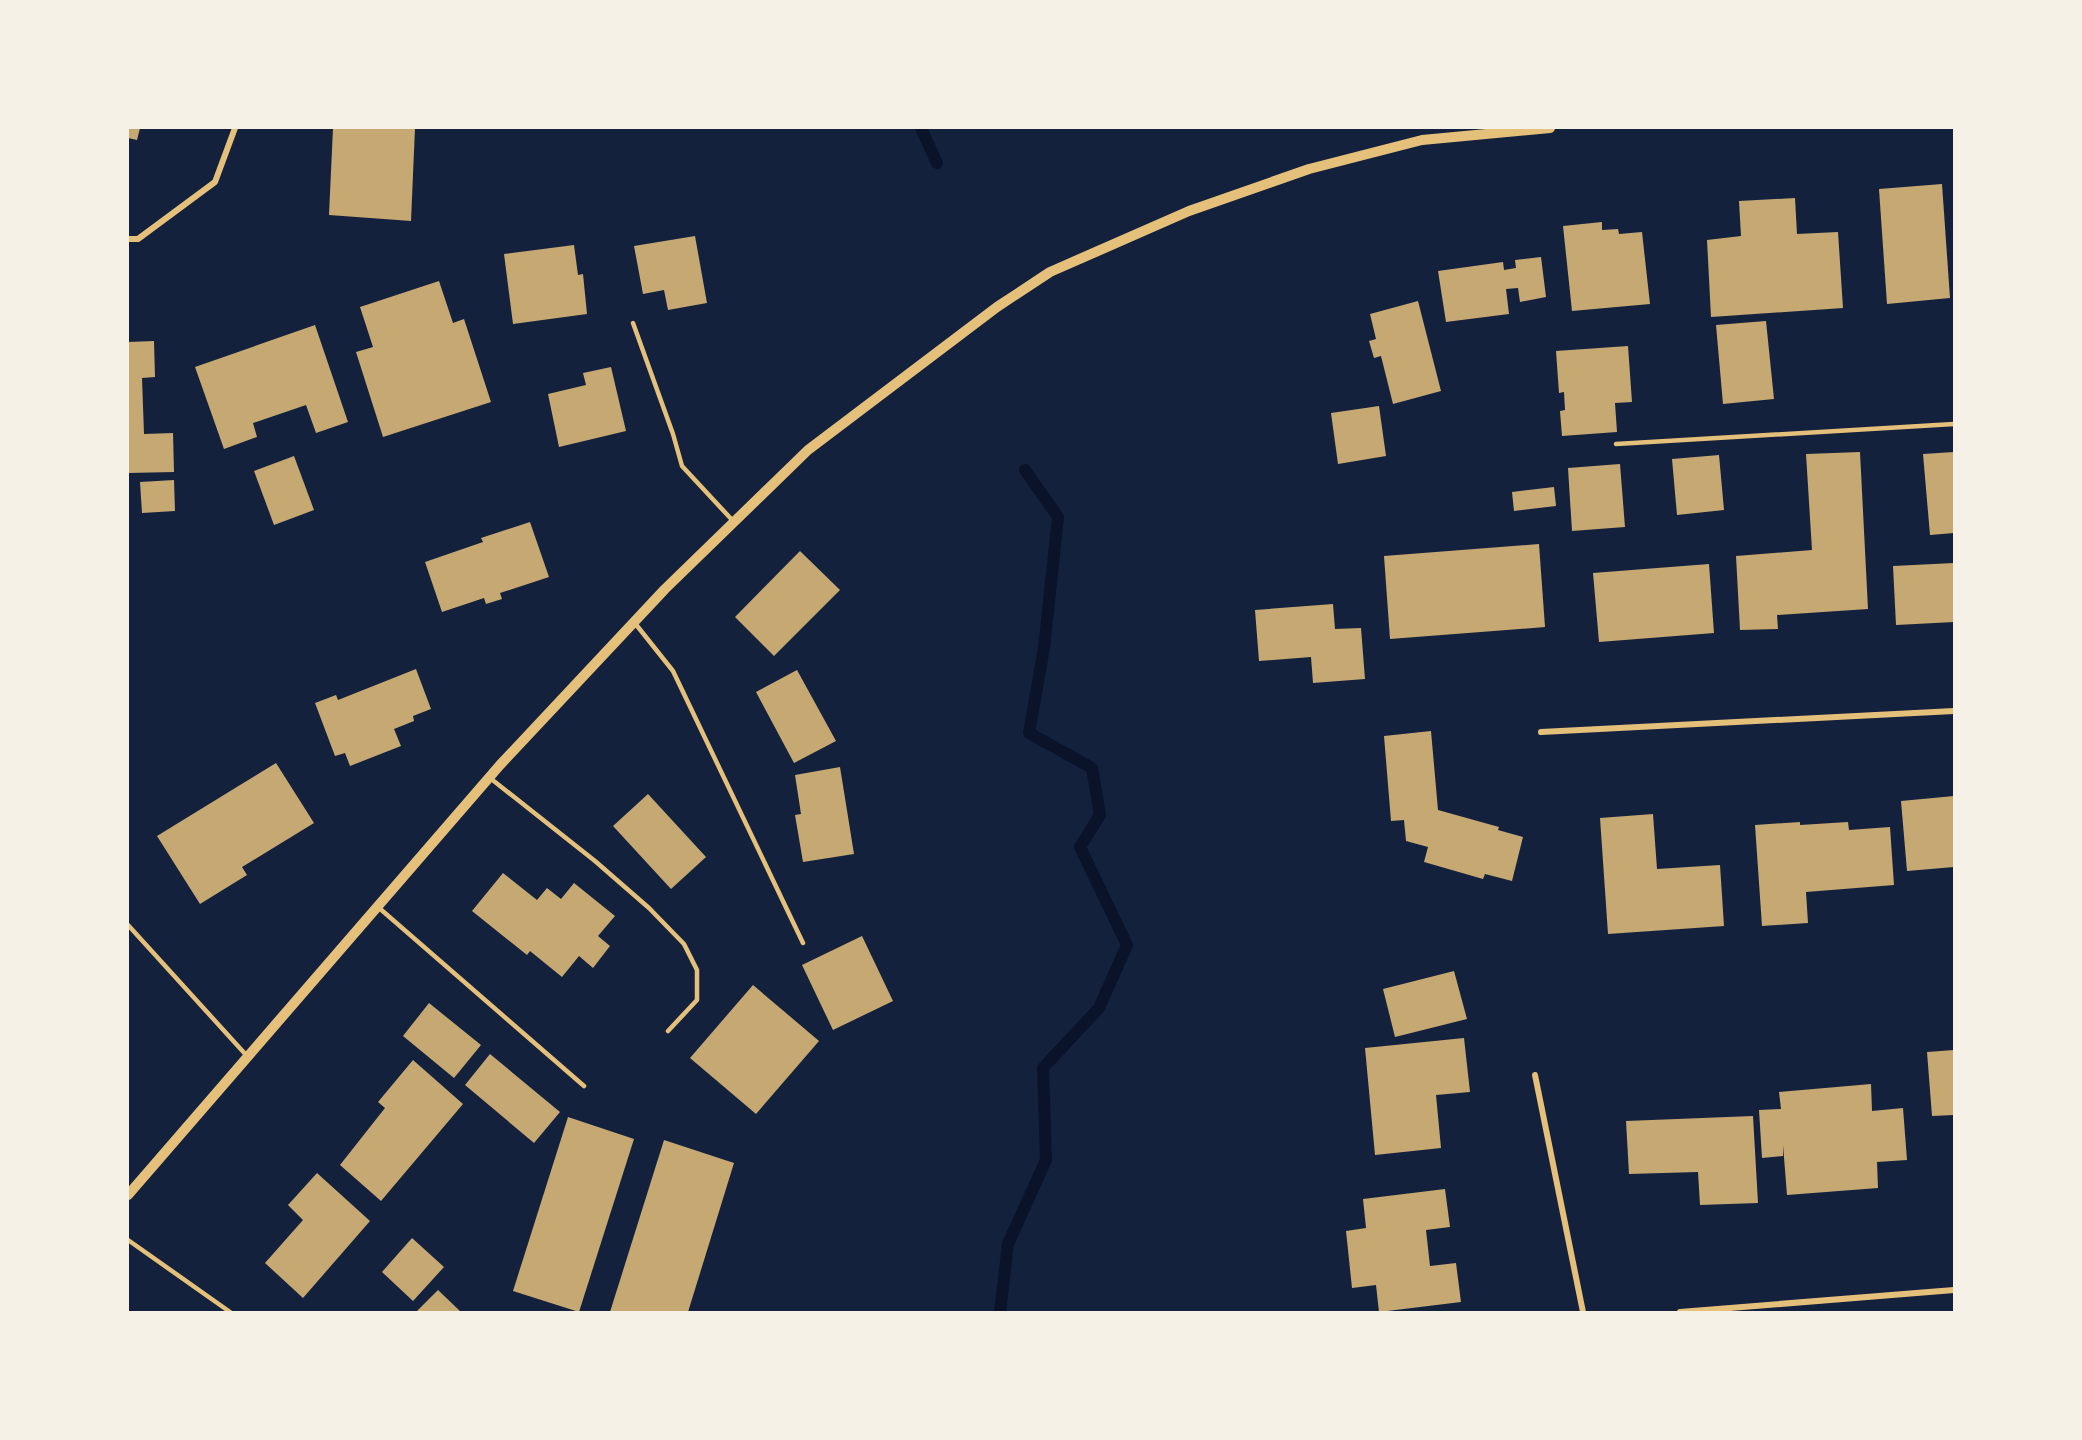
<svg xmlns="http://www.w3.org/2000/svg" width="2082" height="1440" font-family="'Nunito Sans',sans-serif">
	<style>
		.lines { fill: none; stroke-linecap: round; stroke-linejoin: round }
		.stream { stroke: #0b132b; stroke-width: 12 }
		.building { fill: #c6a872 }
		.service { stroke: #e5c07b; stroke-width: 4.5 }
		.minor { stroke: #e5c07b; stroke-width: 6 }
		.tertiary { stroke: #e5c07b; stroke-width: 10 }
	</style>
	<rect width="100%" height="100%" fill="#14213d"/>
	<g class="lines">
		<g class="stream">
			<path d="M 921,128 L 937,163"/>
			<path d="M 1000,1312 L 1008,1244 L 1046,1160 L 1043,1068 L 1099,1008 L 1127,945 L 1080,847 L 1100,815 L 1092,768 L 1029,733 L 1044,648 L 1058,517 L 1025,470"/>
		</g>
	</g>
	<g class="building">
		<path d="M 128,128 L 140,128 L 137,140 L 128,138 Z"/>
		<path d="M 333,128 L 415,128 L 411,221 L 329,215 Z"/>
		<path d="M 1942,184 L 1950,298 L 1887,304 L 1879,189 Z"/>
		<path d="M 1795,198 L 1797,234 L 1838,232 L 1843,308 L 1711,317 L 1707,240 L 1741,236 L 1739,201 Z"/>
		<path d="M 1602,222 L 1602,230 L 1618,229 L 1619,234 L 1642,232 L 1650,304 L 1572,311 L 1563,226 Z"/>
		<path d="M 695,236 L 707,303 L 668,310 L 664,290 L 643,294 L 634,246 Z"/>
		<path d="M 574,245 L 578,275 L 583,274 L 587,314 L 513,324 L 504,254 Z"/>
		<path d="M 1541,257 L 1546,297 L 1520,302 L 1518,288 L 1506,289 L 1509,314 L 1446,322 L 1438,271 L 1503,262 L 1504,270 L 1516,268 L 1515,260 Z"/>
		<path d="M 439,281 L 453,323 L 464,319 L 491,402 L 383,437 L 356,352 L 373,347 L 360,307 Z"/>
		<path d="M 1418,301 L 1441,391 L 1393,404 L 1381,356 L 1374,358 L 1369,341 L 1376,339 L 1370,314 Z"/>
		<path d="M 1766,321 L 1774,399 L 1723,404 L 1716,325 Z"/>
		<path d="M 315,325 L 348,422 L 316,433 L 306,405 L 253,423 L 257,437 L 224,449 L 195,367 Z"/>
		<path d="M 154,341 L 155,377 L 142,378 L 144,434 L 173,433 L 174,472 L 128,473 L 128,342 Z"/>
		<path d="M 1628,346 L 1632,402 L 1615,403 L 1617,432 L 1562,436 L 1560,411 L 1565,410 L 1564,392 L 1559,393 L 1556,351 Z"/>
		<path d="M 611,367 L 626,431 L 559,447 L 548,394 L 586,385 L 583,373 Z"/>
		<path d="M 1379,406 L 1386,456 L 1338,464 L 1331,413 Z"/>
		<path d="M 1860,452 L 1868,609 L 1777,615 L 1778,629 L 1740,630 L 1736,556 L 1812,550 L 1806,454 Z"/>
		<path d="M 1954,452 L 1954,533 L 1930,535 L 1923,454 Z"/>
		<path d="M 1719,455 L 1724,510 L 1677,515 L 1672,459 Z"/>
		<path d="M 294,456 L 314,510 L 274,525 L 254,471 Z"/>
		<path d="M 1620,464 L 1625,527 L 1572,531 L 1568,468 Z"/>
		<path d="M 174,480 L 175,511 L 142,513 L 140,482 Z"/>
		<path d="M 1554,487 L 1556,506 L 1514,511 L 1512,492 Z"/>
		<path d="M 530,522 L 549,577 L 500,593 L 502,599 L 486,604 L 484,598 L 442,612 L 425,562 L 483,542 L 481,538 Z"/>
		<path d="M 1539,544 L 1545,627 L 1390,639 L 1384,556 Z"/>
		<path d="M 800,551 L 840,590 L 774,656 L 735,617 Z"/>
		<path d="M 1954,563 L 1954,622 L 1896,625 L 1893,566 Z"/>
		<path d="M 1709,564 L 1714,633 L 1599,642 L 1593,573 Z"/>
		<path d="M 1333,604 L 1335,629 L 1361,628 L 1365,679 L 1313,683 L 1311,657 L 1259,661 L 1255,610 Z"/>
		<path d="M 416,669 L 431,709 L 413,716 L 414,721 L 394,729 L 401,746 L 350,766 L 345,753 L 335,756 L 315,703 L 336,695 L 338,700 Z"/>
		<path d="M 797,670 L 836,741 L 794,763 L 756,692 Z"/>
		<path d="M 1431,731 L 1438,810 L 1499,827 L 1498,830 L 1523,837 L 1512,881 L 1485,874 L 1483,879 L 1424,862 L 1428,847 L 1406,841 L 1404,820 L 1391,821 L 1384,736 Z"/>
		<path d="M 276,763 L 314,823 L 242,867 L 247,875 L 200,904 L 157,836 Z"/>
		<path d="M 840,767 L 854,854 L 803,862 L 795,815 L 801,814 L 795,775 Z"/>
		<path d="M 648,794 L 706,857 L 671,889 L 613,826 Z"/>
		<path d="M 1954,796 L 1954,867 L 1907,871 L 1901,801 Z"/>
		<path d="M 1653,814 L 1657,869 L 1720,865 L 1724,926 L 1608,934 L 1600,818 Z"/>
		<path d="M 1800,822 L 1800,825 L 1848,822 L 1849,830 L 1890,827 L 1894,885 L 1806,892 L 1808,923 L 1762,926 L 1755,825 Z"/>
		<path d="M 503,873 L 537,900 L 547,888 L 561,899 L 574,883 L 615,916 L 598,936 L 610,946 L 593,968 L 579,956 L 562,977 L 530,951 L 527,955 L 472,911 Z"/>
		<path d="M 862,936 L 893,1001 L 833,1030 L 802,965 Z"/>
		<path d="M 1454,971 L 1467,1019 L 1395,1037 L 1383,989 Z"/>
		<path d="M 753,985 L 819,1041 L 756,1114 L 690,1058 Z"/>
		<path d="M 429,1003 L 481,1045 L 454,1078 L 403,1036 Z"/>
		<path d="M 1464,1038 L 1470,1092 L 1436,1095 L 1441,1148 L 1375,1155 L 1365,1048 Z"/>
		<path d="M 1954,1050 L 1954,1115 L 1932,1116 L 1927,1052 Z"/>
		<path d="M 490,1054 L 560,1112 L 534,1143 L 465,1085 Z"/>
		<path d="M 413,1060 L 463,1104 L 381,1201 L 340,1165 L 385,1108 L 378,1102 Z"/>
		<path d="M 1871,1084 L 1872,1111 L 1903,1108 L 1907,1160 L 1877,1162 L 1878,1188 L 1787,1195 L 1783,1145 L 1783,1156 L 1762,1158 L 1759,1110 L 1781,1109 L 1779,1092 Z"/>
		<path d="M 1753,1116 L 1758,1203 L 1700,1205 L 1698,1172 L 1629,1174 L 1626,1121 Z"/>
		<path d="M 568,1117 L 634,1139 L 579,1312 L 513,1291 Z"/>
		<path d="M 664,1140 L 734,1163 L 688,1312 L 610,1312 Z"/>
		<path d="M 317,1173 L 370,1221 L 303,1298 L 265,1263 L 303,1220 L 288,1205 Z"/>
		<path d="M 1445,1189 L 1450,1227 L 1426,1230 L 1430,1266 L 1456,1263 L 1461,1302 L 1379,1312 L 1376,1285 L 1352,1288 L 1346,1231 L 1366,1228 L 1363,1199 Z"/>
		<path d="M 412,1238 L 444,1267 L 413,1301 L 382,1272 Z"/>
		<path d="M 438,1290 L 461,1312 L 416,1312 Z"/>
	</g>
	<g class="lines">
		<g class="service">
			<path d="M 633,323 L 673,434 L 682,466 L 734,522"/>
			<path d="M 1616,444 L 1954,424"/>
			<path d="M 634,622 L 673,671 L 803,943"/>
			<path d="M 490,778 L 595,861 L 649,908 L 684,944 L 697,970 L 697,1000 L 668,1031"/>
			<path d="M 378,907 L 584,1086"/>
			<path d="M 128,925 L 247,1056"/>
			<path d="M 128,1240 L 230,1312"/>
		</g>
		<g class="minor">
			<path d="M 128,239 L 138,239 L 215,182 L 235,128"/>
			<path d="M 1541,732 L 1954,711"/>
			<path d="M 1535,1075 L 1583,1312"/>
			<path d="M 1680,1312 L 1954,1290"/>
		</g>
		<path class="tertiary" d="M 128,1195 L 500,765 L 665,589 L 808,450 L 997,307 L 1050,272 L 1189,211 L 1309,169 L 1422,140 L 1550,128"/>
	</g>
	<rect width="2082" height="1440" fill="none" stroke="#f6f1e7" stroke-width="258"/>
</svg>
